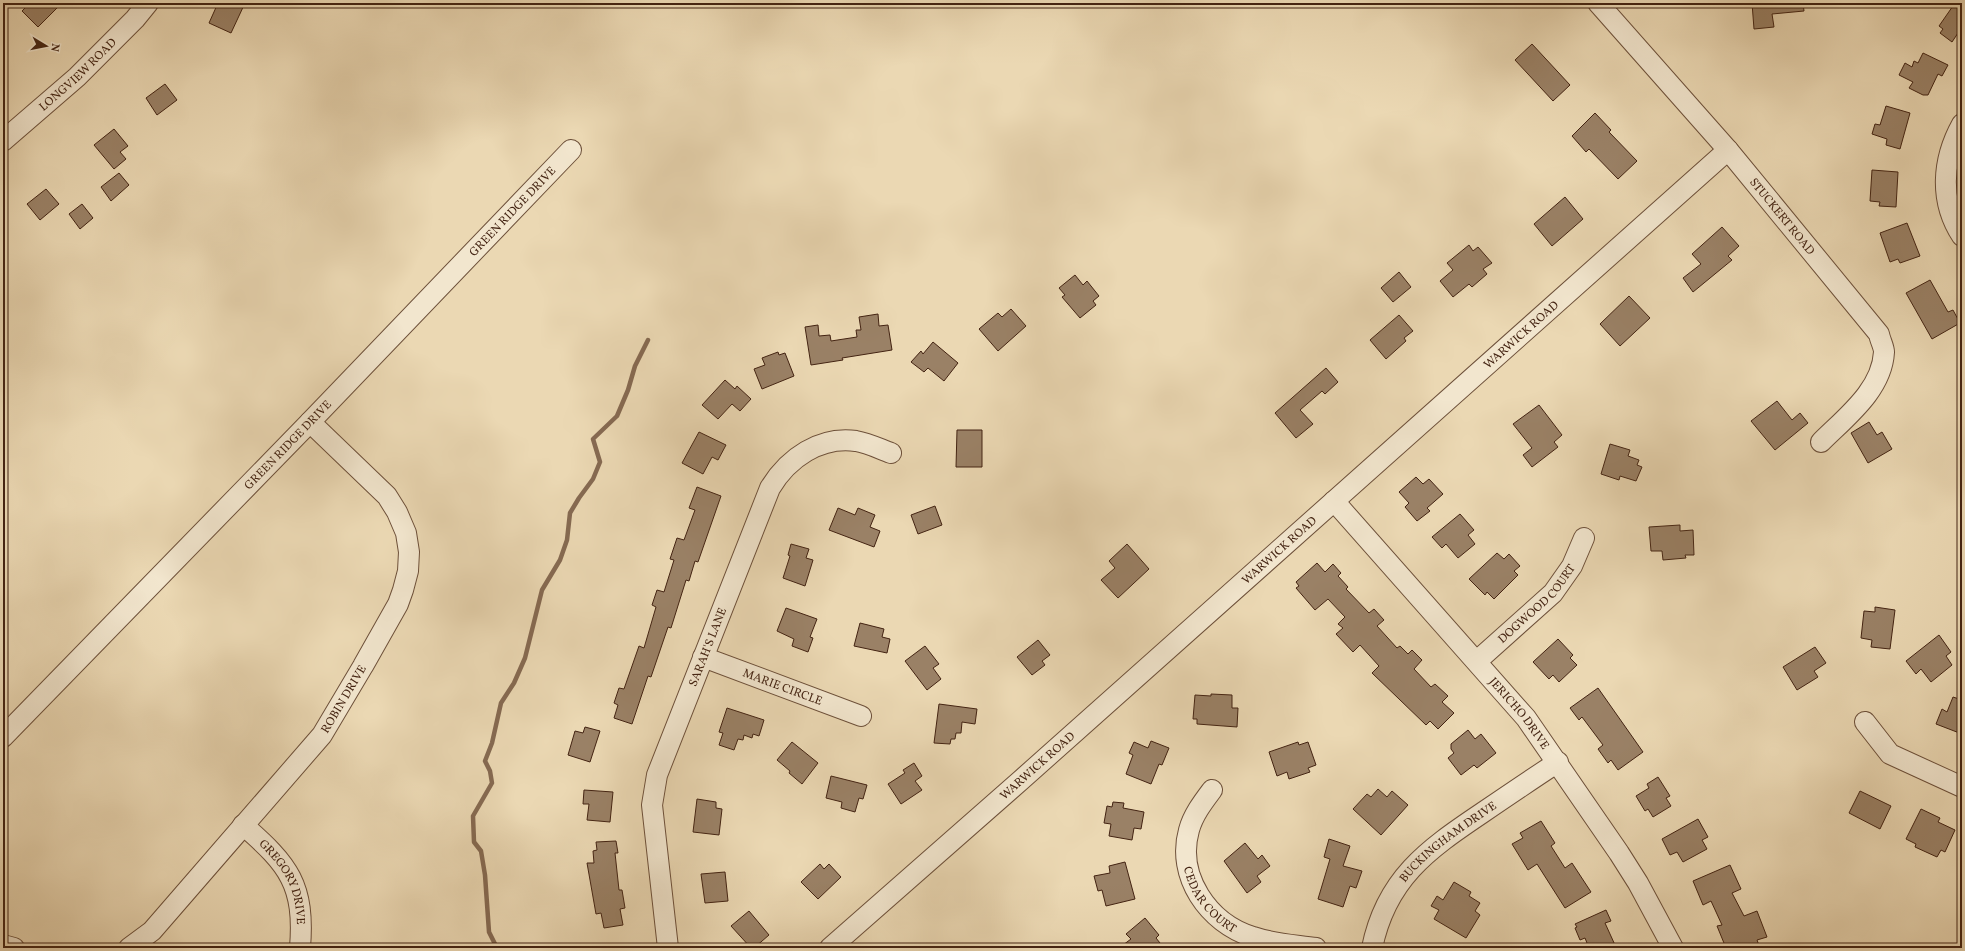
<svg xmlns="http://www.w3.org/2000/svg" width="1965" height="951" font-family="Vollkorn,serif">
	<style>
		.lines { fill: none; stroke-linecap: round; stroke-linejoin: round }
		.stream { stroke: #866a52; stroke-width: 4.5 }
		.building { fill: #9a8166; stroke: #432312 }
		.minor-casing { stroke: #6d503a; stroke-width: 22 }
		.minor { stroke: #f2e6ce; stroke-width: 20 }
		.labels { text-anchor: middle; stroke-width: 3.5; stroke-linejoin: round; paint-order: stroke }
		.street-label { font-size: 12px; fill: #432312; stroke: #f2e6ce }
	</style>
	<rect width="100%" height="100%" fill="#ebd8b3"/>
	<filter id="stains"><feTurbulence type="fractalNoise" baseFrequency=".005" numOctaves="4"/><feColorMatrix values="0 0 0 0 .2 0 0 0 0 .09 0 0 0 0 .02 0 0 0 .5 -.17"/></filter>
	<radialGradient id="worn" r=".72"><stop offset=".6" stop-color="#630" stop-opacity="0"/><stop offset="1" stop-color="#630" stop-opacity=".3"/></radialGradient>
	<g class="lines">
		<path class="stream" d="M 497,948 L 489,932 L 485,875 L 481,851 L 474,842 L 473,816 L 492,783 L 490,771 L 485,761 L 492,743 L 501,703 L 514,683 L 525,658 L 542,590 L 560,560 L 567,540 L 570,513 L 579,498 L 593,479 L 600,462 L 593,439 L 617,416 L 628,390 L 635,366 L 648,340"/>
	</g>
	<g class="building">
		<path d="M 30,3 L 62,3 L 38,27 L 22,11 Z"/>
		<path d="M 218,3 L 245,3 L 231,33 L 209,23 Z"/>
		<path d="M 1752,3 L 1803,3 L 1804,11 L 1772,14 L 1774,27 L 1754,29 Z"/>
		<path d="M 1955,3 L 1962,3 L 1962,27 L 1952,42 L 1940,33 L 1943,29 L 1939,26 Z"/>
		<path d="M 1532,44 L 1570,85 L 1553,101 L 1515,60 Z"/>
		<path d="M 1923,53 L 1948,65 L 1942,76 L 1938,74 L 1928,95 L 1923,95 L 1909,88 L 1913,82 L 1899,75 L 1905,63 L 1912,67 L 1914,61 L 1918,63 Z"/>
		<path d="M 165,84 L 177,100 L 157,115 L 146,98 Z"/>
		<path d="M 1886,106 L 1910,113 L 1900,149 L 1886,145 L 1887,139 L 1872,134 L 1875,124 L 1880,125 Z"/>
		<path d="M 1595,113 L 1611,130 L 1609,132 L 1637,161 L 1618,179 L 1589,149 L 1586,152 L 1572,136 Z"/>
		<path d="M 114,129 L 128,146 L 120,152 L 126,159 L 114,169 L 94,145 Z"/>
		<path d="M 1872,170 L 1898,172 L 1896,207 L 1879,206 L 1880,202 L 1870,201 Z"/>
		<path d="M 119,173 L 129,185 L 111,201 L 101,187 Z"/>
		<path d="M 46,189 L 59,204 L 40,220 L 27,204 Z"/>
		<path d="M 1565,197 L 1583,219 L 1552,246 L 1534,224 Z"/>
		<path d="M 82,204 L 93,218 L 80,229 L 69,214 Z"/>
		<path d="M 1907,223 L 1920,256 L 1900,263 L 1898,259 L 1890,262 L 1880,233 Z"/>
		<path d="M 1722,227 L 1739,246 L 1728,256 L 1732,260 L 1693,292 L 1683,278 L 1701,264 L 1692,254 Z"/>
		<path d="M 1469,245 L 1473,251 L 1478,247 L 1492,263 L 1483,269 L 1487,274 L 1472,287 L 1469,284 L 1453,297 L 1440,281 L 1453,270 L 1447,263 Z"/>
		<path d="M 1399,272 L 1411,287 L 1393,302 L 1381,288 Z"/>
		<path d="M 1075,275 L 1083,285 L 1087,281 L 1099,296 L 1093,301 L 1096,305 L 1080,318 L 1062,297 L 1065,295 L 1059,288 Z"/>
		<path d="M 1930,280 L 1948,312 L 1953,310 L 1960,323 L 1932,339 L 1906,293 Z"/>
		<path d="M 1629,296 L 1650,318 L 1620,346 L 1600,324 Z"/>
		<path d="M 1011,309 L 1026,326 L 998,351 L 979,329 L 998,313 L 1002,317 Z"/>
		<path d="M 878,314 L 879,326 L 888,325 L 892,350 L 842,358 L 843,360 L 811,365 L 805,327 L 818,325 L 819,336 L 830,335 L 831,341 L 857,337 L 856,330 L 861,330 L 859,317 Z"/>
		<path d="M 1399,315 L 1413,331 L 1404,338 L 1406,341 L 1386,359 L 1370,340 Z"/>
		<path d="M 933,342 L 958,363 L 944,381 L 928,368 L 924,372 L 911,362 L 921,351 L 923,354 Z"/>
		<path d="M 778,352 L 779,355 L 785,353 L 794,376 L 762,389 L 754,369 L 765,365 L 762,358 Z"/>
		<path d="M 1326,368 L 1338,382 L 1325,394 L 1322,391 L 1300,410 L 1313,424 L 1296,438 L 1275,413 Z"/>
		<path d="M 725,380 L 735,389 L 737,386 L 751,399 L 740,411 L 732,404 L 718,419 L 702,405 Z"/>
		<path d="M 1777,401 L 1792,420 L 1800,413 L 1808,423 L 1775,450 L 1751,421 Z"/>
		<path d="M 1539,405 L 1562,435 L 1554,442 L 1558,447 L 1532,467 L 1523,455 L 1532,448 L 1513,424 Z"/>
		<path d="M 1869,422 L 1877,435 L 1882,432 L 1892,449 L 1868,463 L 1851,433 Z"/>
		<path d="M 957,430 L 982,430 L 982,467 L 956,467 Z"/>
		<path d="M 699,432 L 726,445 L 718,460 L 712,457 L 703,474 L 682,463 Z"/>
		<path d="M 1610,444 L 1630,450 L 1628,456 L 1639,460 L 1637,465 L 1642,467 L 1636,481 L 1620,476 L 1619,480 L 1601,474 Z"/>
		<path d="M 1416,477 L 1423,484 L 1429,479 L 1443,494 L 1427,508 L 1430,511 L 1417,521 L 1405,507 L 1409,503 L 1399,492 Z"/>
		<path d="M 697,487 L 721,496 L 698,562 L 695,561 L 689,581 L 686,580 L 671,628 L 668,627 L 651,677 L 648,676 L 632,724 L 614,718 L 618,705 L 614,703 L 619,688 L 624,689 L 639,646 L 644,648 L 656,607 L 652,605 L 657,590 L 664,592 L 674,560 L 670,559 L 677,538 L 684,540 L 695,510 L 689,508 Z"/>
		<path d="M 935,506 L 942,525 L 918,534 L 911,515 Z"/>
		<path d="M 838,508 L 855,515 L 858,508 L 875,515 L 870,527 L 880,531 L 874,547 L 829,530 Z"/>
		<path d="M 1460,514 L 1474,530 L 1468,535 L 1475,544 L 1458,558 L 1446,544 L 1442,548 L 1432,537 Z"/>
		<path d="M 1680,525 L 1680,531 L 1693,530 L 1694,555 L 1685,555 L 1686,558 L 1663,560 L 1662,551 L 1651,551 L 1649,527 Z"/>
		<path d="M 791,544 L 809,549 L 806,558 L 813,560 L 805,586 L 783,578 L 790,556 L 788,555 Z"/>
		<path d="M 1127,544 L 1149,569 L 1118,598 L 1101,580 L 1115,568 L 1109,561 Z"/>
		<path d="M 1497,553 L 1504,559 L 1509,554 L 1520,566 L 1514,571 L 1518,575 L 1494,599 L 1487,592 L 1485,595 L 1469,579 Z"/>
		<path d="M 1317,563 L 1325,572 L 1333,564 L 1341,573 L 1338,576 L 1348,587 L 1346,589 L 1369,613 L 1374,609 L 1384,620 L 1377,626 L 1397,648 L 1400,646 L 1408,654 L 1412,650 L 1422,660 L 1414,669 L 1431,687 L 1435,684 L 1448,696 L 1442,702 L 1454,713 L 1438,729 L 1430,721 L 1426,725 L 1372,673 L 1379,666 L 1360,645 L 1353,652 L 1336,634 L 1343,628 L 1338,624 L 1345,617 L 1328,599 L 1315,610 L 1296,588 L 1299,586 L 1296,582 Z"/>
		<path d="M 1875,607 L 1895,610 L 1890,649 L 1871,647 L 1872,640 L 1861,638 L 1864,611 L 1875,612 Z"/>
		<path d="M 786,608 L 817,619 L 810,637 L 813,638 L 808,652 L 792,646 L 794,639 L 777,631 Z"/>
		<path d="M 860,623 L 884,629 L 882,637 L 890,639 L 887,653 L 854,646 Z"/>
		<path d="M 1939,635 L 1951,652 L 1946,656 L 1952,665 L 1931,682 L 1921,669 L 1916,674 L 1906,661 Z"/>
		<path d="M 1558,639 L 1573,655 L 1570,658 L 1577,665 L 1559,682 L 1553,675 L 1549,679 L 1533,662 Z"/>
		<path d="M 1038,640 L 1050,655 L 1042,661 L 1045,665 L 1032,675 L 1017,657 Z"/>
		<path d="M 925,646 L 939,664 L 933,668 L 941,679 L 927,690 L 905,661 Z"/>
		<path d="M 1815,647 L 1826,663 L 1814,671 L 1818,677 L 1797,690 L 1783,667 Z"/>
		<path d="M 1598,688 L 1643,752 L 1618,770 L 1611,760 L 1608,763 L 1598,749 L 1603,745 L 1582,717 L 1579,720 L 1570,708 Z"/>
		<path d="M 1211,694 L 1232,695 L 1232,708 L 1238,708 L 1237,727 L 1197,724 L 1197,719 L 1193,719 L 1195,695 L 1211,696 Z"/>
		<path d="M 1953,697 L 1962,700 L 1962,734 L 1936,724 L 1942,709 L 1947,712 Z"/>
		<path d="M 939,704 L 977,709 L 975,724 L 962,722 L 961,733 L 956,733 L 955,739 L 951,739 L 950,744 L 934,743 Z"/>
		<path d="M 727,708 L 764,720 L 759,736 L 753,734 L 752,738 L 744,735 L 743,740 L 738,739 L 734,750 L 719,745 L 723,733 L 719,732 Z"/>
		<path d="M 585,727 L 600,731 L 590,762 L 568,755 L 575,731 L 583,733 Z"/>
		<path d="M 1468,730 L 1475,739 L 1481,734 L 1496,753 L 1477,768 L 1474,765 L 1461,775 L 1448,758 L 1454,753 L 1451,749 L 1451,744 Z"/>
		<path d="M 1151,741 L 1169,748 L 1162,765 L 1159,764 L 1151,784 L 1126,774 L 1133,755 L 1129,753 L 1134,742 L 1148,748 Z"/>
		<path d="M 792,742 L 818,763 L 802,784 L 789,773 L 790,771 L 777,760 Z"/>
		<path d="M 1298,742 L 1299,745 L 1308,742 L 1316,765 L 1308,768 L 1310,772 L 1289,779 L 1287,772 L 1277,776 L 1269,752 Z"/>
		<path d="M 914,763 L 922,776 L 915,781 L 922,790 L 901,804 L 888,784 L 905,773 L 903,770 Z"/>
		<path d="M 831,776 L 867,785 L 863,799 L 859,798 L 855,812 L 841,808 L 842,802 L 826,798 Z"/>
		<path d="M 1658,777 L 1670,796 L 1666,798 L 1671,806 L 1653,817 L 1648,809 L 1645,811 L 1636,796 L 1649,788 L 1647,784 Z"/>
		<path d="M 1378,789 L 1387,797 L 1392,791 L 1408,805 L 1381,835 L 1353,809 L 1367,794 L 1371,797 Z"/>
		<path d="M 584,790 L 613,792 L 610,822 L 587,820 L 589,804 L 583,804 Z"/>
		<path d="M 1860,791 L 1891,806 L 1880,829 L 1849,813 Z"/>
		<path d="M 697,799 L 716,802 L 716,808 L 722,809 L 719,835 L 693,832 Z"/>
		<path d="M 1113,802 L 1124,803 L 1123,808 L 1144,812 L 1141,829 L 1134,828 L 1132,840 L 1109,836 L 1111,824 L 1104,823 L 1107,806 L 1112,807 Z"/>
		<path d="M 1921,809 L 1940,818 L 1938,822 L 1955,830 L 1945,852 L 1941,850 L 1937,857 L 1915,847 L 1916,844 L 1906,839 Z"/>
		<path d="M 1698,819 L 1708,837 L 1702,840 L 1707,849 L 1683,862 L 1677,852 L 1670,855 L 1662,839 Z"/>
		<path d="M 1541,821 L 1555,843 L 1551,846 L 1565,868 L 1572,863 L 1591,892 L 1565,908 L 1537,864 L 1528,870 L 1512,844 L 1523,838 L 1520,833 Z"/>
		<path d="M 1329,839 L 1350,846 L 1343,866 L 1362,871 L 1356,888 L 1350,886 L 1343,907 L 1318,899 L 1330,859 L 1324,857 Z"/>
		<path d="M 616,841 L 618,853 L 615,853 L 619,890 L 622,890 L 625,908 L 620,909 L 623,925 L 604,928 L 601,913 L 596,914 L 587,863 L 594,863 L 593,851 L 597,850 L 596,842 Z"/>
		<path d="M 1245,843 L 1258,859 L 1262,855 L 1270,866 L 1257,876 L 1261,882 L 1247,893 L 1224,861 Z"/>
		<path d="M 1125,862 L 1135,899 L 1106,906 L 1102,890 L 1098,891 L 1094,876 L 1110,873 L 1109,866 Z"/>
		<path d="M 820,864 L 824,869 L 829,864 L 841,877 L 818,899 L 801,882 Z"/>
		<path d="M 1730,865 L 1741,889 L 1732,893 L 1744,916 L 1757,911 L 1767,937 L 1757,940 L 1760,948 L 1726,948 L 1717,926 L 1722,925 L 1711,901 L 1703,905 L 1693,881 Z"/>
		<path d="M 725,872 L 728,901 L 705,903 L 701,874 Z"/>
		<path d="M 1454,882 L 1471,892 L 1469,896 L 1480,903 L 1475,911 L 1480,915 L 1466,938 L 1434,919 L 1439,910 L 1431,906 L 1437,896 L 1443,900 Z"/>
		<path d="M 1606,910 L 1611,921 L 1605,923 L 1615,945 L 1608,948 L 1589,948 L 1585,938 L 1580,940 L 1575,928 L 1577,927 L 1575,924 Z"/>
		<path d="M 749,911 L 769,935 L 754,948 L 751,948 L 731,926 Z"/>
		<path d="M 1145,918 L 1159,935 L 1156,938 L 1164,948 L 1119,948 L 1131,939 L 1126,934 Z"/>
	</g>
	<g class="lines">
		<g class="minor-casing">
			<g id="minor">
				<path id="s1" d="M 1598,3 L 1728,150 L 1879,334 C 1880,340 1884,347 1884,352 C 1882,390 1846,417 1821,442"/>
				<path d="M 1962,124 C 1942,160 1939,201 1962,236"/>
				<path id="s2" d="M 3,141 L 77,77 L 135,19 L 148,3"/>
				<path id="s3" d="M 1334,501 L 1526,718 L 1619,853 L 1638,883 L 1673,948"/>
				<path id="s4" d="M 703,657 L 861,716"/>
				<path id="s5" d="M 1477,661 L 1553,593 L 1572,566 L 1584,538"/>
				<path d="M 1865,722 L 1890,754 L 1962,787"/>
				<path id="s6" d="M 3,737 L 310,422 L 571,150"/>
				<path id="s7" d="M 1212,790 C 1203,802 1193,815 1189,830 C 1176,876 1208,923 1253,937 C 1273,944 1296,945 1316,948"/>
				<path id="s8" d="M 243,825 C 289,865 305,885 300,948"/>
				<path d="M 3,945 L 14,948"/>
				<path id="s9" d="M 129,948 L 152,931 L 322,735 L 363,666 L 398,604 L 403,590 L 408,571 L 409,552 L 406,533 L 397,512 L 387,496 L 310,422"/>
				<path id="s10" d="M 668,948 L 652,805 L 657,775 L 770,488 C 788,458 820,436 856,441 C 868,443 880,449 891,453"/>
				<path id="s11" d="M 830,948 L 1020,781 L 1728,150"/>
				<path id="s12" d="M 1372,948 C 1386,879 1427,850 1482,813 C 1507,796 1532,779 1558,762"/>
			</g>
		</g>
		<use href="#minor" class="minor"/>
	</g>
	<g class="labels">
		<g class="street-label">
			<text dy="4" stroke="none"><textPath href="#s2" startOffset="100">LONGVIEW ROAD</textPath></text>
			<text dy="4" stroke="none"><textPath href="#s6" startOffset="732">GREEN RIDGE DRIVE</textPath></text>
			<text dy="4" stroke="none"><textPath href="#s1" startOffset="282">STUCKERT ROAD</textPath></text>
			<text dy="4" stroke="none"><textPath href="#s11" startOffset="924">WARWICK ROAD</textPath></text>
			<text dy="4" stroke="none"><textPath href="#s6" startOffset="408">GREEN RIDGE DRIVE</textPath></text>
			<text dy="4" stroke="none"><textPath href="#s11" startOffset="600">WARWICK ROAD</textPath></text>
			<text dy="4" stroke="none"><textPath href="#s5" startOffset="83">DOGWOOD COURT</textPath></text>
			<text dy="4" stroke="none"><textPath href="#s10" startOffset="312">SARAH'S LANE</textPath></text>
			<text dy="4" stroke="none"><textPath href="#s4" startOffset="85">MARIE CIRCLE</textPath></text>
			<text dy="4" stroke="none"><textPath href="#s9" startOffset="330">ROBIN DRIVE</textPath></text>
			<text dy="4" stroke="none"><textPath href="#s3" startOffset="282">JERICHO DRIVE</textPath></text>
			<text dy="4" stroke="none"><textPath href="#s11" startOffset="276">WARWICK ROAD</textPath></text>
			<text dy="4" stroke="none"><textPath href="#s12" startOffset="135">BUCKINGHAM DRIVE</textPath></text>
			<text dy="4" stroke="none"><textPath href="#s8" startOffset="72">GREGORY DRIVE</textPath></text>
			<text dy="4" stroke="none"><textPath href="#s7" startOffset="124">CEDAR COURT</textPath></text>
		</g>
	</g>
	<rect width="1965" height="951" fill="none" stroke="#ebd8b3" stroke-width="16"/>
	<rect x="4" y="4" width="1957" height="943" fill="none" stroke="#432312" stroke-width="2"/>
	<rect x="8" y="8" width="1949" height="935" fill="none" stroke="#432312"/>
	<g transform="translate(46 46) rotate(100)" stroke="#f2e6ce" stroke-width="3" paint-order="stroke">
	<path d="M0-3L7 15L0 10L-7 15Z" fill="#432312"/>
	<text y="-6" font-size="11" font-weight="bold" text-anchor="middle" fill="#432312">N</text>
	</g>
	<rect width="100%" height="100%" filter="url(#stains)"/>
	<rect width="100%" height="100%" fill="url(#worn)"/>
</svg>
